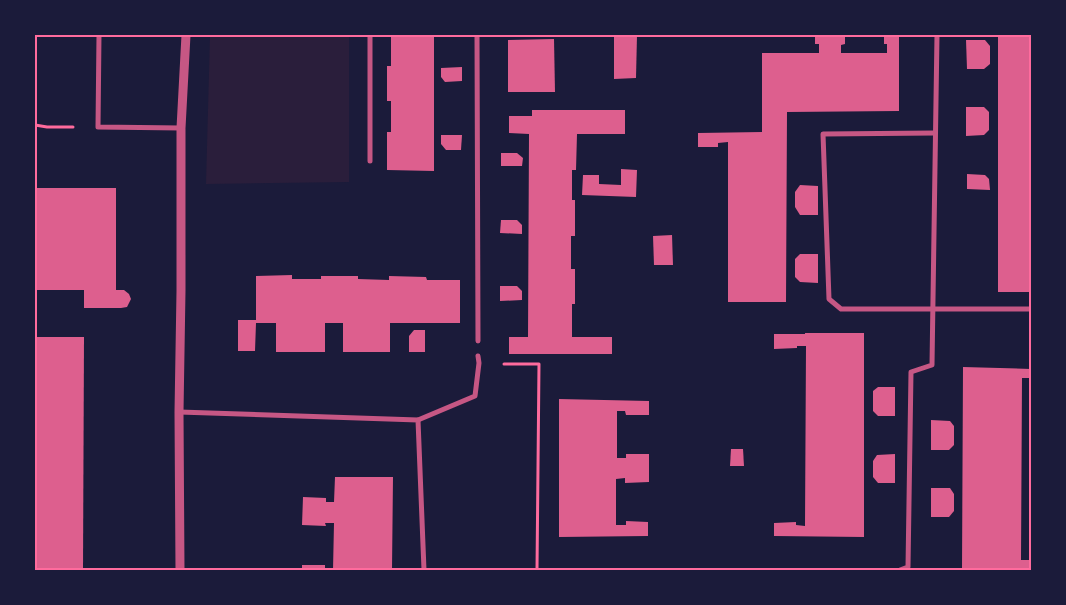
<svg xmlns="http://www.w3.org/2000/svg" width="1066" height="605" font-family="Quicksand,sans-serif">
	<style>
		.green { fill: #2a1e3b }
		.building { fill: #dd5f8e }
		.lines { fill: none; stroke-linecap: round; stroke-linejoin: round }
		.path { stroke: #ff6b9d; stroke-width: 3 }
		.minor { stroke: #c65784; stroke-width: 5 }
		.tertiary { stroke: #c65784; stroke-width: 9 }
		.neatline { fill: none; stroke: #ff6b9d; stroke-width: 2 }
	</style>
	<rect width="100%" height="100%" fill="#1b1b3a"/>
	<path class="green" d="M 210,35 L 349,35 L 349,182 L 206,184 Z"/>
	<g class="building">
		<path d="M 391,35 L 434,35 L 434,171 L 387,170 L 387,132 L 391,132 L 391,101 L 387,101 L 387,66 L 391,66 Z"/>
		<path d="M 614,35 L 637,35 L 636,78 L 614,79 Z"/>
		<path d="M 815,35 L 845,35 L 845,44 L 841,45 L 841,53 L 887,53 L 887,44 L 884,44 L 884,35 L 899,35 L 899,111 L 787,112 L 786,302 L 728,302 L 728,142 L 718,143 L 718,147 L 698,147 L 698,133 L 762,132 L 762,53 L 819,53 L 819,44 L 815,44 Z"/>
		<rect x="998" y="35" width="33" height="257"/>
		<path d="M 554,39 L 555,92 L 508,92 L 508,40 Z"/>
		<path d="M 966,40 L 985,40 L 990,46 L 990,64 L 984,69 L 967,69 Z"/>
		<path d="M 462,67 L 462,81 L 445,82 L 441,77 L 441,68 Z"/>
		<path d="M 966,107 L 984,107 L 989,112 L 989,130 L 984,135 L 966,136 Z"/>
		<path d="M 532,110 L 625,110 L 625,134 L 577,134 L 576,170 L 572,170 L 572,200 L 575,200 L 575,236 L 571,236 L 571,269 L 575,269 L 575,304 L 572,304 L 572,337 L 612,337 L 612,354 L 509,354 L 509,337 L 528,337 L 529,134 L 509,133 L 509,116 L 532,116 Z"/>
		<path d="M 441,135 L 462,135 L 461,150 L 446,150 L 441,144 Z"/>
		<path d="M 501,153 L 517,153 L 523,158 L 522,166 L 501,166 Z"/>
		<path d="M 621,169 L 637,170 L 636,197 L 582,195 L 583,175 L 599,175 L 599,184 L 621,185 Z"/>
		<path d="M 967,174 L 985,175 L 989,179 L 990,190 L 967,189 Z"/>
		<path d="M 800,185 L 818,186 L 818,215 L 800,215 L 795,207 L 795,192 Z"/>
		<path d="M 35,188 L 116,188 L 116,290 L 124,290 L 129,294 L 131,299 L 127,307 L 121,308 L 84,308 L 84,290 L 35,290 Z"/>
		<path d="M 501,220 L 517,220 L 522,225 L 522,234 L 500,233 Z"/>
		<path d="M 672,235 L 673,265 L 654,265 L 653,236 Z"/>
		<path d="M 800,254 L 818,254 L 818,283 L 800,282 L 795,277 L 795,259 Z"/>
		<path d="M 292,275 L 292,279 L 321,279 L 321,276 L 358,276 L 358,279 L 389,280 L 389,276 L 426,277 L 427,280 L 460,280 L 460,323 L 390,323 L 390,352 L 343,352 L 343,323 L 325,323 L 325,352 L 276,352 L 276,323 L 256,323 L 255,351 L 238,351 L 238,320 L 256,320 L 256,276 Z"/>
		<path d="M 500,286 L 517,286 L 522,291 L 522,300 L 500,301 Z"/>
		<path d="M 414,330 L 425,330 L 425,352 L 409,352 L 409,336 Z"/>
		<path d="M 805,333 L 864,333 L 864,537 L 774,536 L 774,523 L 796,522 L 796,525 L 805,526 L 806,346 L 797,346 L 797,348 L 774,349 L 774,334 L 805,334 Z"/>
		<path d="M 35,337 L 84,337 L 83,570 L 35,570 Z"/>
		<path d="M 963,367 L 1031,369 L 1031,378 L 1022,378 L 1021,560 L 1029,560 L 1029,557 L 1031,557 L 1031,570 L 962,570 Z"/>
		<path d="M 878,387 L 895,387 L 895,416 L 878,416 L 873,411 L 873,391 Z"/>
		<path d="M 559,399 L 649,401 L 649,415 L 626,415 L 625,411 L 617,411 L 617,458 L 626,458 L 626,454 L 649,454 L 649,482 L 625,483 L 625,478 L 616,479 L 616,525 L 626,525 L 626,521 L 648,522 L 648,536 L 559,537 Z"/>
		<path d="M 931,420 L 950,421 L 954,426 L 954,445 L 949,450 L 931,450 Z"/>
		<path d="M 731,449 L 743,449 L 744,466 L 730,466 Z"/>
		<path d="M 895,454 L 895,483 L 878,483 L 873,477 L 873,461 L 877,455 Z"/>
		<path d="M 335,477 L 393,477 L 392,570 L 333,570 L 334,523 L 325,523 L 326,526 L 302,525 L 303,497 L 326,498 L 326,502 L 334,502 Z"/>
		<path d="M 931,488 L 950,488 L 954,494 L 954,511 L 949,517 L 931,517 Z"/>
		<rect x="302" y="565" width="23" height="5"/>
	</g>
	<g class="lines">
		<g class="path">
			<path d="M 35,125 L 47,127 L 73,127"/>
			<path d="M 504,364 L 539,364 L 537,570"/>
		</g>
		<g class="minor">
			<path d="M 99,35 L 98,127 L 181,128"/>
			<path d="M 477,35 L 478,341"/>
			<path d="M 935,133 L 823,134 L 829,299 L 841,309 L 1031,309"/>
			<path d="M 370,161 L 370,35"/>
			<path d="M 179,412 L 418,420 L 424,570"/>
			<path d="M 418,420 L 475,396 L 479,363 L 478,356"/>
			<path d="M 900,570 L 908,567 L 911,372 L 932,365 L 937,35"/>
		</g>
		<path class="tertiary" d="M 180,570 L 179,412 L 181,291 L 181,128 L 186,35"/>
	</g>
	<rect width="1066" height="605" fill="none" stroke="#1b1b3a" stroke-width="72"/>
	<rect x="36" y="36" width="994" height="533" class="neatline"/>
</svg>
